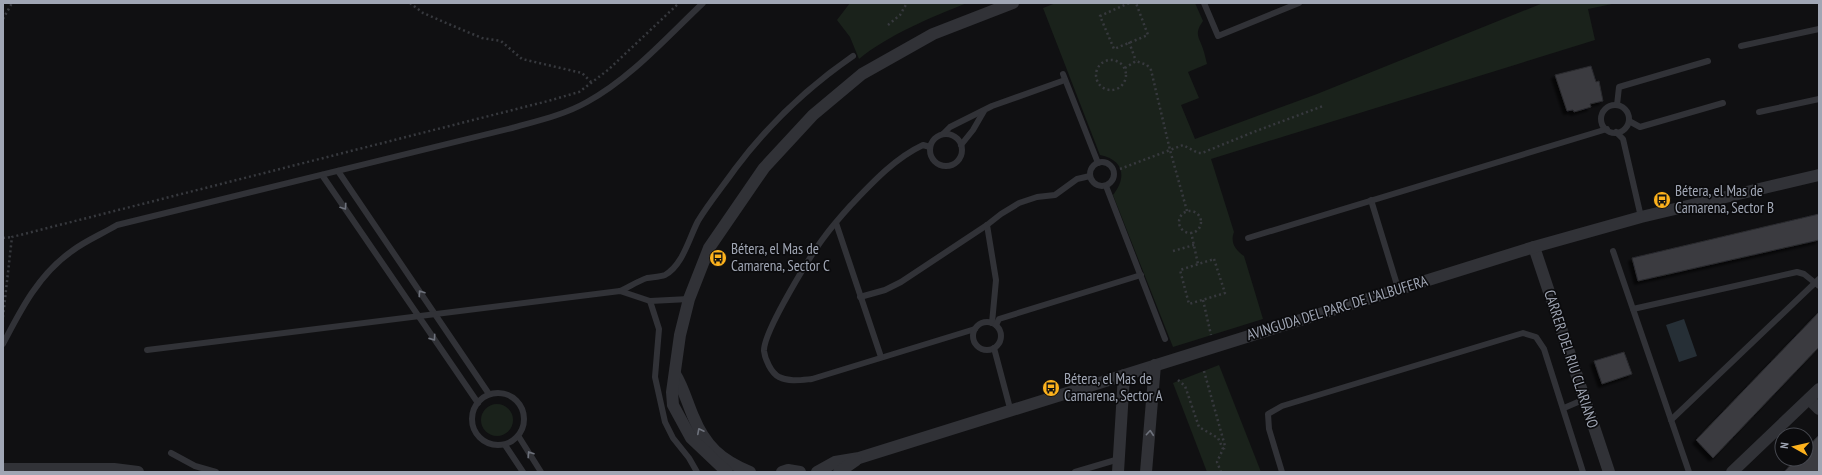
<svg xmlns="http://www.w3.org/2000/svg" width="1822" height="475" font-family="'PT Sans Narrow',sans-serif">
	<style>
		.green { fill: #1a221b }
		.water { fill: #262f36 }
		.building { fill: #3a3b40; stroke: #2a2a2e; filter: url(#shadow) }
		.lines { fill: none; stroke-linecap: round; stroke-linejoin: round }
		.path { stroke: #37393e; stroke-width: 2.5; stroke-dasharray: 2 3; stroke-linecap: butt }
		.service { stroke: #313237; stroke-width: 6 }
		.minor { stroke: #313237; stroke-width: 12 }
		.oneway { stroke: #6e727c }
		.labels { text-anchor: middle; stroke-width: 3.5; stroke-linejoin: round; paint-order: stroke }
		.poi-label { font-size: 15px; fill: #a0a6b4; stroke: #0b0b0d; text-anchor: start }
		.street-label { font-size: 15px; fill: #a0a6b4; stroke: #0b0b0d }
	</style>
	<defs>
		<filter id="shadow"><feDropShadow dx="-3.5" dy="3.5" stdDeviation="1" flood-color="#0009"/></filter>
	</defs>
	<rect width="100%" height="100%" fill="#101012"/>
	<g class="green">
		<path d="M 850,3 L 967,3 C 934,16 886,36 859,59 L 850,37 L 837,20 Z"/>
		<path d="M 1056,3 L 1195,3 L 1203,21 C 1193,35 1200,38 1204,52 C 1205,56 1206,60 1207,64 L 1188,72 L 1199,98 L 1181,105 L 1195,139 L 1317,94 L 1543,3 L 1617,3 L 1588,9 L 1595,40 L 1211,159 L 1234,232 C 1230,242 1235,250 1244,256 L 1263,319 L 1173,347 L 1113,195 C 1127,177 1124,160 1100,155 L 1043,8 Z"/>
		<path d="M 1219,365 L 1261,472 L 1207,472 L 1173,383 Z"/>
		<circle cx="497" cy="420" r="16"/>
	</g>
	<path class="water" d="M 1684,319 L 1697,356 L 1679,362 L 1666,325 Z"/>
	<g class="building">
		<path d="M 1591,66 L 1596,82 L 1599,81 L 1603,101 L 1590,104 L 1591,107 L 1574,112 L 1573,110 L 1567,111 L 1555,75 Z"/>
		<path d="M 1819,214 L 1819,240 L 1638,281 L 1632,258 Z"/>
		<path d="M 1819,312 L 1819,347 L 1713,458 L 1696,440 Z"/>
		<path d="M 1624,352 L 1632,374 L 1602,384 L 1594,361 Z"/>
		<path d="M 1819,435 L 1819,472 L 1784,472 L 1796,459 L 1806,459 L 1806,449 Z"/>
	</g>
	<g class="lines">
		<g class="path">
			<path d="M 410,3 L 423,13 L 465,31 L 482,38 L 501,41 L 522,59 L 582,73 L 591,82"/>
			<path d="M 1129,3 L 1100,16 L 1114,49 L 1148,35 L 1136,3"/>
			<path d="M 3,19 L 12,3"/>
			<path d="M 888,25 L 900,15 L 907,3"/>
			<path d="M 1129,42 L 1136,61"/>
			<circle cx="1111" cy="75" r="15"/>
			<path d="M 1120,169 L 1170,150 L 1151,70 L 1147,65 L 1136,61 L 1125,68"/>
			<path d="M 1187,211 L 1170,150 L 1183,145 L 1198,153 L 1202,153 L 1251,133 L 1323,106"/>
			<circle cx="1190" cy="222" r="11"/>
			<path d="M 1191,232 L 1198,264"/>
			<path d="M 3,238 L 12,237"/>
			<path d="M 1173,251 L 1194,245"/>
			<path d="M 1214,259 L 1225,293 L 1189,304 L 1180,270 Z"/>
			<path d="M 1203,300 L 1211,335"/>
			<path d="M 3,317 L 12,237 L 548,101 L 579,92 L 608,70 L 679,3"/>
			<path d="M 1204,371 L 1225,446 L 1224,449"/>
			<path d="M 1178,380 L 1185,386 L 1199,427 L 1218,438 L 1223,449 L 1217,462 L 1221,472"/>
		</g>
		<g class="service">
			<path d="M 1204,3 L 1218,36 L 1299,3"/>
			<path d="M 1741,46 L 1819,29"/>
			<path d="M 1063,74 L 1098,163"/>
			<path d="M 1617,105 L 1619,87 L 1708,61"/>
			<circle cx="1615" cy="119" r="14"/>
			<path d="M 1759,112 L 1819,99"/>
			<path d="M 1629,121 L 1640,127 L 1723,103"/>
			<path d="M 1616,132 L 1623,139 L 1641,217"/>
			<circle cx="946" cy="150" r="16"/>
			<path d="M 943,134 L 950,127 L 992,106 L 1065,80"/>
			<path d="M 961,145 L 973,130 L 984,111"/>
			<path d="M 930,147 L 923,145 C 895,158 872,183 851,205 C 842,215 833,225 825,236 C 812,253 763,332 764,351 C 765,359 771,373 779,377 C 789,382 801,380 812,379 L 975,329"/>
			<circle cx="1102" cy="174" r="12"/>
			<path d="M 338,171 L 489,394"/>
			<path d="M 322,175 L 478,403"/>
			<path d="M 1106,186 L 1165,339"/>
			<path d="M 1371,200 L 1398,288"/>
			<path d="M 836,223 L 881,357"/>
			<path d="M 987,225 L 996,280 L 992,323"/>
			<path d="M 1248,238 L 1607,129"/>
			<path d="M 1613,251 L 1689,472"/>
			<path d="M 620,291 C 629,287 638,281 647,278 C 653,277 660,277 665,275 C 683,265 689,238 698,221 C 709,203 723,186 735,169 C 768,125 808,87 853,56"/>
			<path d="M 860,297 L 885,290 L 901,282 L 987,225 L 1001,214 L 1019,203 L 1037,197 L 1055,195 L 1077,179 L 1090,176"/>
			<path d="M 650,301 L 659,329 L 655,377 L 665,422 L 673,438 L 689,458 L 697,472"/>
			<path d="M 1633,309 L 1797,272 L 1804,274 L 1819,286"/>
			<circle cx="987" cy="336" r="14"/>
			<path d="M 996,325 L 999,319 L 1141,275"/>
			<path d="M 3,344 C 21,309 39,274 72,251 C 85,241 102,234 117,225 L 512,128 C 537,121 564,115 587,102 C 631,78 667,37 703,3"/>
			<path d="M 994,348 L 1011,412"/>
			<path d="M 147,350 L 620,291 L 650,301 L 689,299"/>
			<circle cx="498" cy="419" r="26"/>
			<path d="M 1564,408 L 1585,399"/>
			<path d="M 1671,420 L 1819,279"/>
			<path d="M 519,437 L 541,472"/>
			<path d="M 505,445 L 523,472"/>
			<path d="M 171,453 L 195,466 L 216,472"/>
			<path d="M 1075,472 L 1119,459"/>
			<path d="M 1282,472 L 1269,429 L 1268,414 L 1282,406 L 1523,333 L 1536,337 L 1544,349 L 1583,472"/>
		</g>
		<g class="minor">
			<path d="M 1534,247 L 1609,472"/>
			<path d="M 675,374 C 683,387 687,402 693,416 C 705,446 721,460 750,472"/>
			<path d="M 1809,399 L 1819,409"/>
			<path d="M 3,469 L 114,469 L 138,472"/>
			<path d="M 727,472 L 691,438 L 673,405 L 672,392 L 680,335 L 689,299 L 709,248 L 764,168 L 813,115 L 862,74 L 933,34 L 1013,3"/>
			<path d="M 782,472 L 788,470 L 800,472"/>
			<path d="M 817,472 L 835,462 L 859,458 L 1534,247 L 1641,217 L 1819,175"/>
			<path d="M 839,472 L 856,460"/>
			<path d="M 1118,472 L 1124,375"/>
			<path d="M 1146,472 L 1155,365"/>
			<path d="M 1732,472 L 1819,389"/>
		</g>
	</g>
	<defs><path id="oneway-chevron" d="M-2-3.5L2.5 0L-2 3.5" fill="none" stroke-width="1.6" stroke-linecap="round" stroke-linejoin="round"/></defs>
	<g class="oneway">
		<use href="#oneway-chevron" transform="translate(344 207) rotate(56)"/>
		<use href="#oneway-chevron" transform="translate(421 293) rotate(-124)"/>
		<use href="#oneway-chevron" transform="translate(433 338) rotate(55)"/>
		<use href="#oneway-chevron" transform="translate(700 431) rotate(-117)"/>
		<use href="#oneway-chevron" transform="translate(1150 433) rotate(-85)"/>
		<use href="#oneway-chevron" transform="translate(530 454) rotate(-123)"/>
	</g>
	<defs>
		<g id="bus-disc" transform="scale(0.9)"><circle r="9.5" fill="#fdb21d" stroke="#0b0b0d"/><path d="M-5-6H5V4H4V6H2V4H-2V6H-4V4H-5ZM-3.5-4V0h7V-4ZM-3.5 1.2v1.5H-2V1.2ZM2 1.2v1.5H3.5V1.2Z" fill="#111"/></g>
	</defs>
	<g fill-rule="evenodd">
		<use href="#bus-disc" x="1662" y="200"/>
		<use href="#bus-disc" x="718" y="258"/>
		<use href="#bus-disc" x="1051" y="388"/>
	</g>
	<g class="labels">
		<g class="poi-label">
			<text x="1675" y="196">Bétera, el Mas de<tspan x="1675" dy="17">Camarena, Sector B</tspan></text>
			<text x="731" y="254">Bétera, el Mas de<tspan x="731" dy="17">Camarena, Sector C</tspan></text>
			<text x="1064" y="384">Bétera, el Mas de<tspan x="1064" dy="17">Camarena, Sector A</tspan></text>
		</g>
		<g class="street-label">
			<text transform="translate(1337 308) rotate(-17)" y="5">AVINGUDA DEL PARC DE L'ALBUFERA</text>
			<text transform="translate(1571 359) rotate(72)" y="5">CARRER DEL RIU CLARIANO</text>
		</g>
	</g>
	<rect width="1822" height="475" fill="none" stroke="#a0a6b4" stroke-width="8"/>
	<g transform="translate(1794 447) rotate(278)"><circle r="19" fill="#0b0b0d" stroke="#474950"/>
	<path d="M0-3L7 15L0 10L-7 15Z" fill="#fdb21d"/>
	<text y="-6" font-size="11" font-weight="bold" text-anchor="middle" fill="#a0a6b4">N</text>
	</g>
</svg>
